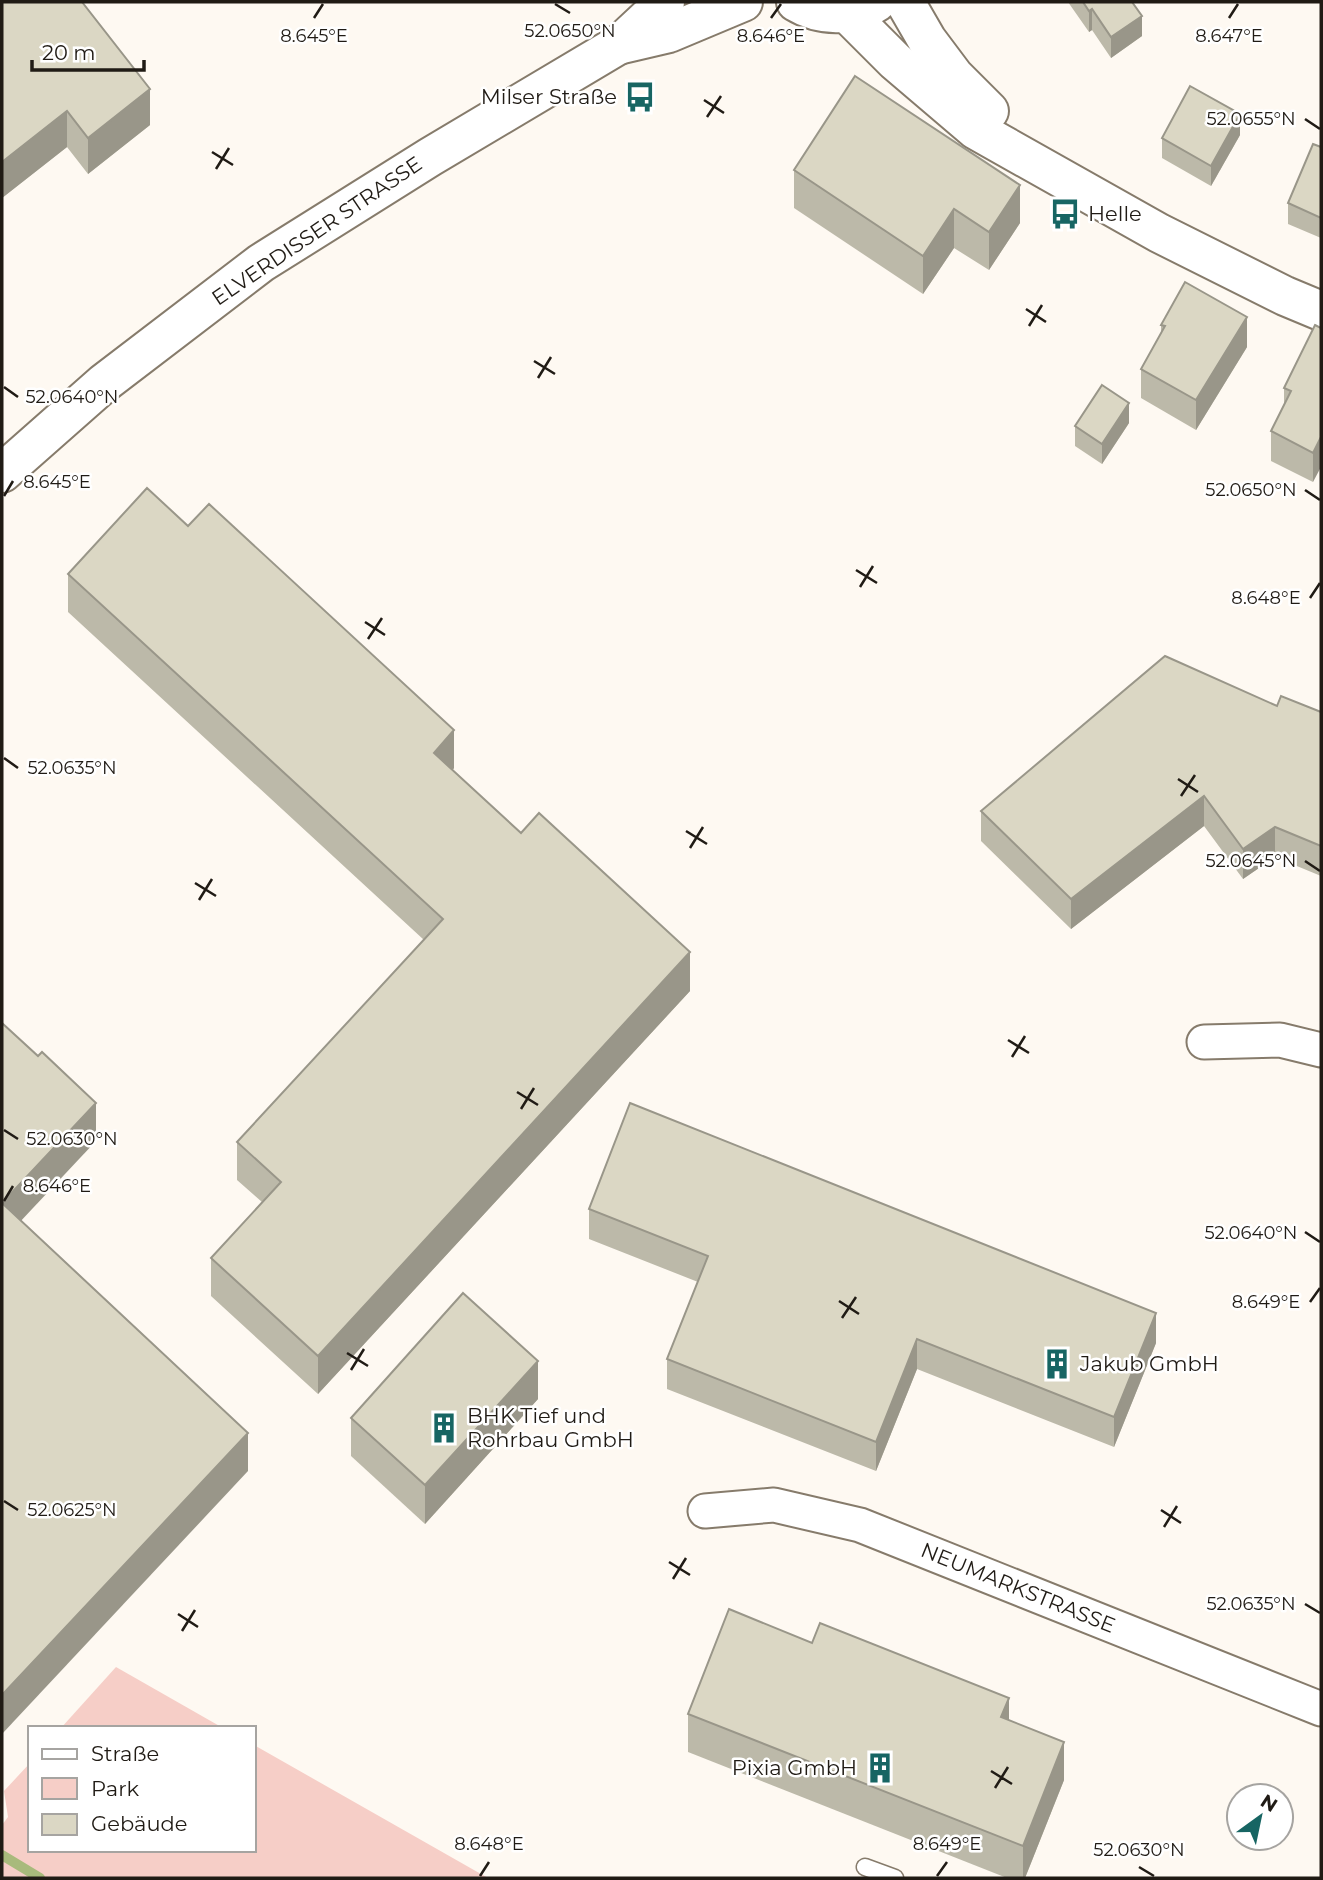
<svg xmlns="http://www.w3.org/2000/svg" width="1323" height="1880" font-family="Montserrat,sans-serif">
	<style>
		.green { fill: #f6cec7 }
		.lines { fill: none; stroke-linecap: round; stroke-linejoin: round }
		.stream { stroke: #a8ba7c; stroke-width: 10 }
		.service-casing { stroke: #867b6b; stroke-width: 19 }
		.minor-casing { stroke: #867b6b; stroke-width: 37 }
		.tertiary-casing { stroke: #867b6b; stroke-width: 42 }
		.secondary-casing { stroke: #867b6b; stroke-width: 42 }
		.service { stroke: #fff; stroke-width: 16 }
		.minor { stroke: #fff; stroke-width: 33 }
		.tertiary { stroke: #fff; stroke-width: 38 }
		.secondary { stroke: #fff; stroke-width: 38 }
		.wall { fill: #bcb9a9 }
		.shaded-wall { fill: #999689 }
		.building { fill: #dbd7c4; stroke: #999689; stroke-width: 2 }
		.ticks { fill: none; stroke: #201b15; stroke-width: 2.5 }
		.labels { text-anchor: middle; stroke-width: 5; stroke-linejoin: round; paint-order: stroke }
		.poi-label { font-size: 21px; fill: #201b15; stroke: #fff; text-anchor: start }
		.street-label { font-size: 21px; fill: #201b15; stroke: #fff }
		.ticks-label { font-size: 18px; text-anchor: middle; fill: #201b15; stroke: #fff; stroke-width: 5; stroke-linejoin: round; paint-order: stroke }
	</style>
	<rect width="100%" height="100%" fill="#fef9f2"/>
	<g class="green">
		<path d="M 116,1667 L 223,1728 L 61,1728 Z"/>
		<path d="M 254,1745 L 488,1878 L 2,1878 L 2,1825 L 8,1817 L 4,1791 L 30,1763 L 30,1850 L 254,1850 Z"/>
	</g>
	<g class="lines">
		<path class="stream" d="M 2,1855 L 40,1878"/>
		<g class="service-casing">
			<path id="service" d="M 865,1867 L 895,1878"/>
		</g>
		<g class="minor-casing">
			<g id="minor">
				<path d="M 1204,1042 L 1280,1040 L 1321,1050"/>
				<path d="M 705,1511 L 774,1505 L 860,1525 L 1321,1709"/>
			</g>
		</g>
		<g class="tertiary-casing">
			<g id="tertiary">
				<path d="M 905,2 L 927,40 L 954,76 L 989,111"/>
				<path d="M 847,13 L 895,61 L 976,130 L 1159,233 L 1285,296 L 1321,311"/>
			</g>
		</g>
		<g class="secondary-casing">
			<g id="secondary">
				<path d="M 796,2 C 819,16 853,18 877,2"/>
				<path d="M 622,44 L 669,33 L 743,2"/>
				<path d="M 2,473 L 104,383 L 261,263 L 430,157 L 620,44 L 665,2"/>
			</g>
		</g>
		<use href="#service" class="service"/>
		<use href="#minor" class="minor"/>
		<use href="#tertiary" class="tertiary"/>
		<use href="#secondary" class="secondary"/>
	</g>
	<g class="wall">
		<path d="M 2,2 L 150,125 L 88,174 L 67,147 L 2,198 Z"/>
		<path d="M 1068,2 L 1132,2 L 1142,36 L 1111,58 L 1092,30 L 1089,32 Z"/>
		<path d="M 1240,135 L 1211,186 L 1162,158 L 1162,138 Z"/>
		<path d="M 1321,147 L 1321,238 L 1288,224 L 1288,203 Z"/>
		<path d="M 794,170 L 1020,223 L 989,270 L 954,248 L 923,294 L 794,208 Z"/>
		<path d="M 1161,325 L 1247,347 L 1196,430 L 1141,398 L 1141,369 L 1161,333 Z"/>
		<path d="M 1315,325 L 1313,482 L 1271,461 L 1271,431 L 1284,404 L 1284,388 Z"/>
		<path d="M 1129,423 L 1102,464 L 1075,446 L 1075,426 Z"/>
		<path d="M 68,574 L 454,768 L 453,770 L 690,991 L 318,1394 L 211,1296 L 211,1258 L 262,1202 L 237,1180 L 237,1142 L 424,940 L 68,612 Z"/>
		<path d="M 1277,706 L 1321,712 L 1321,876 L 1275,857 L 1243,879 L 1204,826 L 1071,929 L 981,841 L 981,811 Z"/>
		<path d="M 589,1209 L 1156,1343 L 1114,1447 L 917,1369 L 876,1471 L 667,1389 L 667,1359 L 698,1282 L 589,1239 Z"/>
		<path d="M 538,1399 L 425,1524 L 351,1456 L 351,1418 Z"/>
		<path d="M 688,1714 L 1009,1720 L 1064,1780 L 1025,1878 L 1007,1878 L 688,1752 Z"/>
	</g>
	<g class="shaded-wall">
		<path d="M 1092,9 L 1092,30 L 1089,32 L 1089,11 Z"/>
		<path d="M 1142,16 L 1142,36 L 1111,58 L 1111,37 Z"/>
		<path d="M 150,89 L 150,125 L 88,174 L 88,138 Z"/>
		<path d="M 67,111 L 67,147 L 2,198 L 2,162 Z"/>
		<path d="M 1240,114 L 1240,135 L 1211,186 L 1211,166 Z"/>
		<path d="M 1020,185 L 1020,223 L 989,270 L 989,232 Z"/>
		<path d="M 954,209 L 954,248 L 923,294 L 923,256 Z"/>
		<path d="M 1247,317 L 1247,347 L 1196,430 L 1196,400 Z"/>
		<path d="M 1129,403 L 1129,423 L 1102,464 L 1102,444 Z"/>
		<path d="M 1321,437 L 1321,467 L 1313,482 L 1313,453 Z"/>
		<path d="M 454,730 L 454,768 L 434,791 L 434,753 Z"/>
		<path d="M 1204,796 L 1204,826 L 1071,929 L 1071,899 Z"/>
		<path d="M 1275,827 L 1275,857 L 1243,879 L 1243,849 Z"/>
		<path d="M 690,952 L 690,991 L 318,1394 L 318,1356 Z"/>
		<path d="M 96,1103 L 96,1141 L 2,1241 L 2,1203 Z"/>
		<path d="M 1156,1313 L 1156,1343 L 1114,1447 L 1114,1417 Z"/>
		<path d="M 917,1339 L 917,1369 L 876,1471 L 876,1442 Z"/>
		<path d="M 538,1361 L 538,1399 L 425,1524 L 425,1485 Z"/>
		<path d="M 248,1433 L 248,1471 L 2,1734 L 2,1695 Z"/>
		<path d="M 1009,1698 L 1009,1736 L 1001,1717 Z"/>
		<path d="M 1064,1742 L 1064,1780 L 1025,1878 L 1023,1878 L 1023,1846 Z"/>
	</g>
	<g class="building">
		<path d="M 2,2 L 82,2 L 150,89 L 88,138 L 67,111 L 2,162 Z"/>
		<path d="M 1083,2 L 1132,2 L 1142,16 L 1111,37 L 1092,9 L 1089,11 Z"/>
		<path d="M 855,76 L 1020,185 L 989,232 L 954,209 L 923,256 L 794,170 Z"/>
		<path d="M 1190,86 L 1240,114 L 1211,166 L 1162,138 Z"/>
		<path d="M 1313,144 L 1321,147 L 1321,218 L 1288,203 Z"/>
		<path d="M 1185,282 L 1247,317 L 1196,400 L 1141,369 L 1165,326 L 1161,325 Z"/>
		<path d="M 1315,325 L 1321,328 L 1321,437 L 1313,453 L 1271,431 L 1291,391 L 1284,388 Z"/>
		<path d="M 1102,385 L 1129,403 L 1102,444 L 1075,426 Z"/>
		<path d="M 147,488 L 188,526 L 209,504 L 454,730 L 434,753 L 521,833 L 539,813 L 690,952 L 318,1356 L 211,1258 L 281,1182 L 237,1142 L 443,919 L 68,574 Z"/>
		<path d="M 1165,656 L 1277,706 L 1281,696 L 1321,712 L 1321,846 L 1275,827 L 1243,849 L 1204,796 L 1071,899 L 981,811 Z"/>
		<path d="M 2,1023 L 38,1056 L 42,1052 L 96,1103 L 2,1203 L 248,1433 L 2,1695 Z"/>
		<path d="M 630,1103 L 1156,1313 L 1114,1417 L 917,1339 L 876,1442 L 667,1359 L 708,1256 L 589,1209 Z"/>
		<path d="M 463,1293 L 538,1361 L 425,1485 L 351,1418 Z"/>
		<path d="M 729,1609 L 812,1643 L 820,1623 L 1009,1698 L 1001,1717 L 1064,1742 L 1023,1846 L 688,1714 Z"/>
	</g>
	<path class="ticks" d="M 555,4 L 570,13M 314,18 L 323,4M 771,18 L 781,4M 1229,18 L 1238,4M 704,100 L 724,113M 707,117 L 721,96M 1305,119 L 1320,129M 212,152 L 233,165M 216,169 L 229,148M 1026,309 L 1046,322M 1029,326 L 1042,305M 534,361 L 555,374M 538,378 L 551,357M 4,387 L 18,397M 1305,490 L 1320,500M 4,496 L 13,481M 856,570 L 877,583M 860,587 L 873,566M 1310,598 L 1320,583M 365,622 L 385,635M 368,639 L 382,618M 4,758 L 18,768M 1178,779 L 1198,792M 1181,796 L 1195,775M 686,831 L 707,844M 690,848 L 703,827M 1305,861 L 1320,871M 195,883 L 216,896M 199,900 L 212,879M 1008,1040 L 1029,1053M 1012,1057 L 1025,1036M 517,1092 L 538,1105M 521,1109 L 534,1088M 4,1130 L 18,1139M 4,1201 L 13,1186M 1305,1232 L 1320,1242M 839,1301 L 859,1314M 1310,1302 L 1320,1288M 842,1318 L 856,1297M 347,1353 L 368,1366M 351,1370 L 364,1349M 4,1501 L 18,1510M 1161,1510 L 1181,1523M 1164,1527 L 1177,1506M 669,1562 L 690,1575M 673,1579 L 686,1558M 1305,1604 L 1320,1613M 178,1614 L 198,1627M 182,1631 L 195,1610M 991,1771 L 1012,1784M 995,1788 L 1008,1767M 1139,1867 L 1154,1876M 480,1876 L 489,1862M 937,1876 L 947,1862"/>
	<defs>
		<g id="bus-bare" transform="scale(2.415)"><path d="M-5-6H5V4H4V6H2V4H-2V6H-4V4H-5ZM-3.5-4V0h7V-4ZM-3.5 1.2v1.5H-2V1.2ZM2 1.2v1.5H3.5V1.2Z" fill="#176563" stroke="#fff" stroke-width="2.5" paint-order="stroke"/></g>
		<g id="building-bare" transform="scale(2.415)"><path d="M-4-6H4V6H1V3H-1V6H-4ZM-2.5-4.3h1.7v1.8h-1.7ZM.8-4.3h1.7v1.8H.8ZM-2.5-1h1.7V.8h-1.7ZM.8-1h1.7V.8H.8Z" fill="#176563" stroke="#fff" stroke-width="2.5" paint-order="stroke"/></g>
	</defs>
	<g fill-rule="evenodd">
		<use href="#bus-bare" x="640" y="97"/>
		<use href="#bus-bare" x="1065" y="214"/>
		<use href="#building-bare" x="1057" y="1364"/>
		<use href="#building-bare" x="444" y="1428"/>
		<use href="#building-bare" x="880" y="1768"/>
	</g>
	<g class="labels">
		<g class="poi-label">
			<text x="617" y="104" text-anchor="end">Milser Straße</text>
			<text x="1088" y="221">Helle</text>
			<text x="1080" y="1371">Jakub GmbH</text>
			<text x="467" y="1423">BHK Tief und<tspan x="467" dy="24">Rohrbau GmbH</tspan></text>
			<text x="857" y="1775" text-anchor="end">Pixia GmbH</text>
		</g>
		<g class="street-label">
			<text transform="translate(317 231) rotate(-34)" y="7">ELVERDISSER STRASSE</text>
			<text transform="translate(1018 1588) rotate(22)" y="7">NEUMARKSTRASSE</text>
		</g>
	</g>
	<g class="ticks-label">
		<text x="570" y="37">52.0650°N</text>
		<text x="314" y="42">8.645°E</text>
		<text x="771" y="42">8.646°E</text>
		<text x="1229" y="42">8.647°E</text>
		<text x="1251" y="125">52.0655°N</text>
		<text x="72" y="403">52.0640°N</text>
		<text x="57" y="488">8.645°E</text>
		<text x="1251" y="496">52.0650°N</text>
		<text x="1266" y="604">8.648°E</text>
		<text x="72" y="774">52.0635°N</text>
		<text x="1251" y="867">52.0645°N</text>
		<text x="72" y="1145">52.0630°N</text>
		<text x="57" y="1192">8.646°E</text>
		<text x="1251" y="1239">52.0640°N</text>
		<text x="1266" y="1308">8.649°E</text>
		<text x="72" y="1516">52.0625°N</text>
		<text x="1251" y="1610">52.0635°N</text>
		<text x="489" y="1850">8.648°E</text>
		<text x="947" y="1850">8.649°E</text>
		<text x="1139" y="1856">52.0630°N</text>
	</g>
	<rect width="1323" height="1880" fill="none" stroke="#201b15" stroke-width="7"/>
	<rect x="28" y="1726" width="228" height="126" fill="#ffffff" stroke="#a6a4a1" stroke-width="2"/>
	<rect x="42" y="1749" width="35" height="10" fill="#ffffff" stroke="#a6a4a1" stroke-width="2"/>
	<text x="91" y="1761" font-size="21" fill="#201b15">Straße</text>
	<rect x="42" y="1778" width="35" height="21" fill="#f6cec7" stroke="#a6a4a1" stroke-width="2"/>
	<text x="91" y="1796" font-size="21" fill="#201b15">Park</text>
	<rect x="42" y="1814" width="35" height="21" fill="#dbd7c4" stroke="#a6a4a1" stroke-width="2"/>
	<text x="91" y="1831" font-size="21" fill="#201b15">Gebäude</text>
	<g transform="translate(1260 1817) rotate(33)"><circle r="33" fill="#ffffff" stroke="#a6a4a1" stroke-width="2"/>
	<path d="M0-5L12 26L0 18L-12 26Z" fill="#176563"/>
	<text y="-10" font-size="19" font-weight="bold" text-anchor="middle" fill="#201b15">N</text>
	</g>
	<path d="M32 60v10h112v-10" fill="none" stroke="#201b15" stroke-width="3.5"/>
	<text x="42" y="60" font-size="21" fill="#201b15" stroke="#ffffff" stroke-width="5" paint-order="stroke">20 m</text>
</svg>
